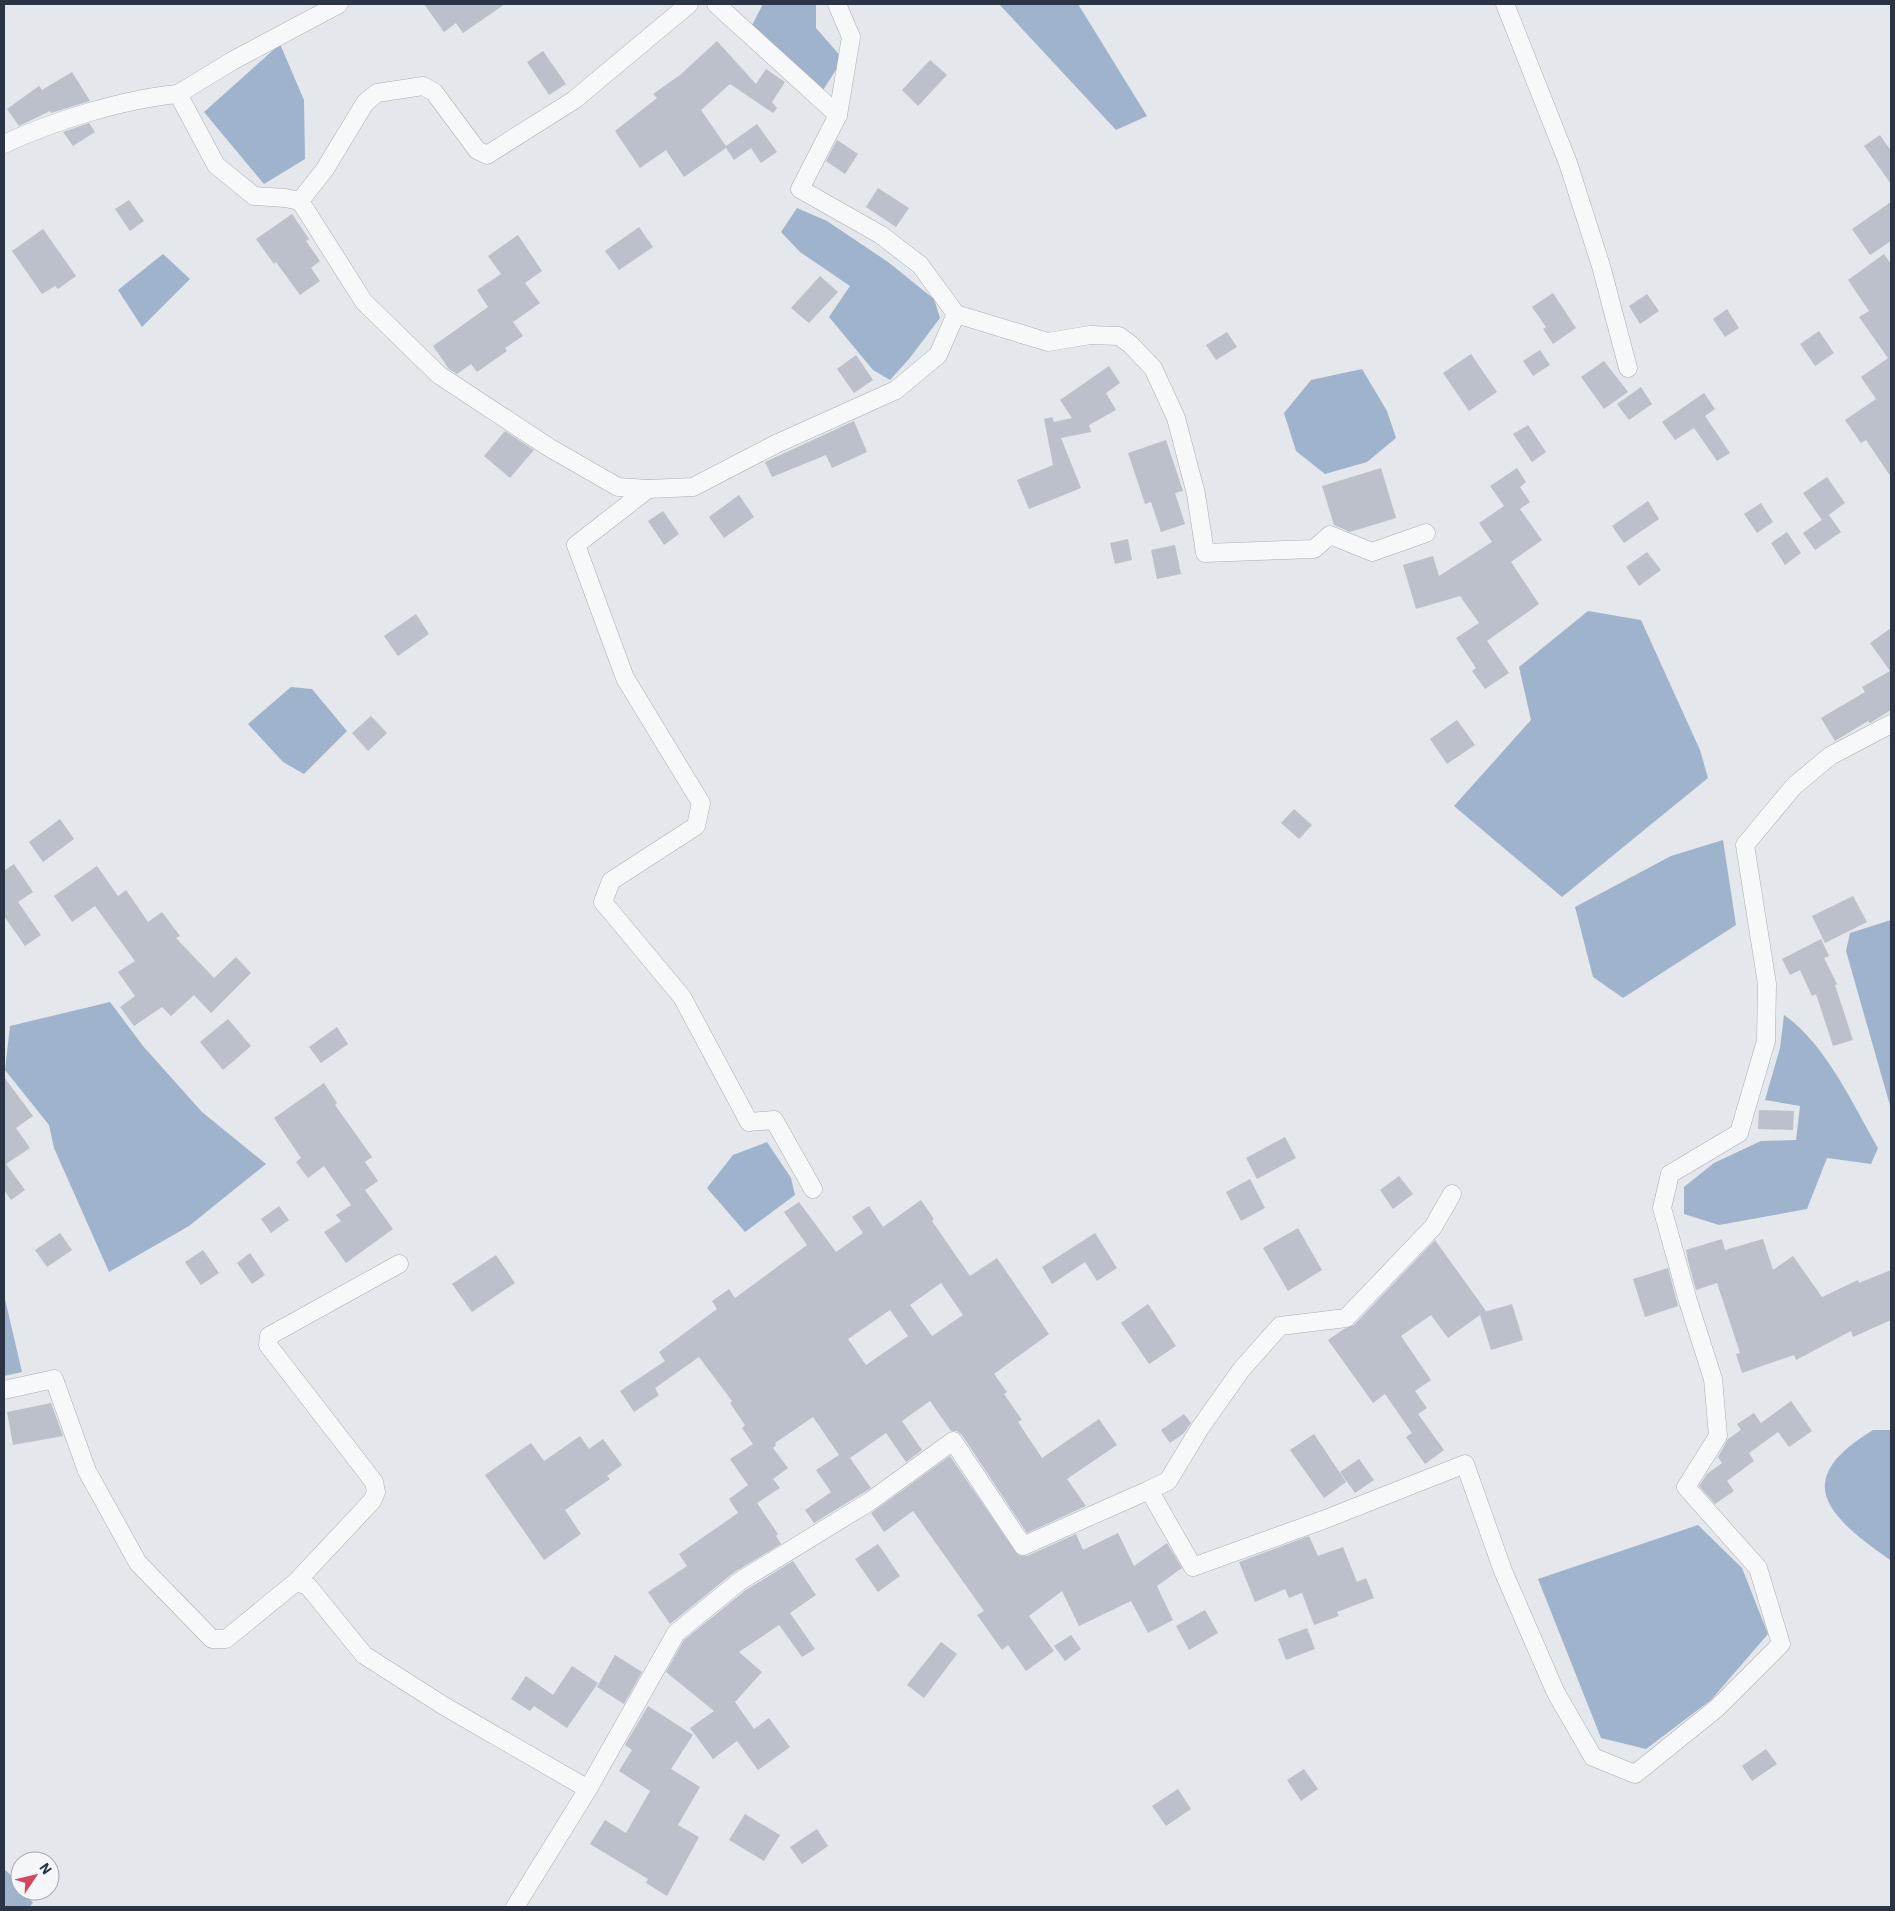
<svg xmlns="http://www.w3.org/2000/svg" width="1895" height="1911" font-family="'IBM Plex Sans',sans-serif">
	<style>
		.water { fill: #9fb4cc }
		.building { fill: #bbc0ca; fill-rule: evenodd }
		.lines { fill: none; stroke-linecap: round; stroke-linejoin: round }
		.minor-casing { stroke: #a9aeb7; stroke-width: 19 }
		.minor { stroke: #f7f8fa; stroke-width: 18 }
	</style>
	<rect width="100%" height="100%" fill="#e4e7ec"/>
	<g class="water">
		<path d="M 763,4 L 816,4 L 816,28 L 843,59 L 823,90 L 748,33 Z"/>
		<path d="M 999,4 L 1078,4 L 1147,116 L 1116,130 Z"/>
		<path d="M 280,44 L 304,100 L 305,159 L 264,184 L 204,112 Z"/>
		<path d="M 797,208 L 827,221 L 888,262 L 934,299 L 940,318 L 909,359 L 890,380 L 873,370 L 829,317 L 850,286 L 800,252 L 781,232 Z"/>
		<path d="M 163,254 L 190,279 L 142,327 L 118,290 Z"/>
		<path d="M 1362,369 L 1387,411 L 1396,438 L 1367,462 L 1325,474 L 1296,451 L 1284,413 L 1311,380 Z"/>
		<path d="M 1588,611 L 1641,620 L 1700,750 L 1708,778 L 1562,897 L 1454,806 L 1531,720 L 1519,667 Z"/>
		<path d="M 291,687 L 312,689 L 347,731 L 304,774 L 283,762 L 248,724 Z"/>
		<path d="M 1723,840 L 1736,925 L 1623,998 L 1593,977 L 1575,907 L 1671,856 Z"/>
		<path d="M 1891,920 L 1891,1109 L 1846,951 L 1850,933 Z"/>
		<path d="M 110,1002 L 143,1046 L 202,1112 L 266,1164 L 189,1226 L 109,1272 L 54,1148 L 49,1125 L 5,1070 L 10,1026 Z"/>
		<path d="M 1784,1015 C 1826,1044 1853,1105 1878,1148 L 1871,1164 L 1827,1158 L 1807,1209 L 1719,1225 L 1684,1214 L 1684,1187 L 1714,1163 L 1761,1141 L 1796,1140 L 1800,1106 L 1765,1100 L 1780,1048 Z"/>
		<path d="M 767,1142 L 791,1178 L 795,1195 L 745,1232 L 707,1188 L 733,1155 Z"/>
		<path d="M 4,1295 L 22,1372 L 4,1376 Z"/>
		<path d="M 1873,1430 L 1891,1430 L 1890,1560 C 1828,1516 1789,1481 1873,1430 Z"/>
		<path d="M 1698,1525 L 1742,1568 L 1768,1634 L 1711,1700 L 1646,1749 L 1601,1738 L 1538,1579 Z"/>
		<path d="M 4,1869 C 11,1875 20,1882 20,1891 L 23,1891 L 33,1903 L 29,1907 L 4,1907 Z"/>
	</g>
	<g class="building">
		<path d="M 424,4 L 505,4 L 463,33 L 456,23 L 444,32 Z"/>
		<path d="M 717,41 L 756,84 L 766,69 L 785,82 L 772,102 L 777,108 L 773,113 L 730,84 L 701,110 L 726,146 L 757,124 L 777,152 L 761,163 L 751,148 L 734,160 L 726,148 L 684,177 L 666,150 L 640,168 L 615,131 L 657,98 L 653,94 L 680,75 Z"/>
		<path d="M 543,51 L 566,84 L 549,95 L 527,62 Z"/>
		<path d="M 930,60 L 947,75 L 918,106 L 902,90 Z"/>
		<path d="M 72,72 L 90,101 L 51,113 L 50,111 L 19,126 L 7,109 L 39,86 L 42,90 Z"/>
		<path d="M 89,123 L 95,132 L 73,146 L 63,132 Z"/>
		<path d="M 1880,135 L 1891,151 L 1891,184 L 1864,146 Z"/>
		<path d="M 837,140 L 858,154 L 845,174 L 826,161 Z"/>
		<path d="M 878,188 L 909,208 L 896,227 L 866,207 Z"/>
		<path d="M 129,200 L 144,221 L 130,231 L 115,209 Z"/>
		<path d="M 1891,202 L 1891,241 L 1870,255 L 1852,229 Z"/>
		<path d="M 292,214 L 309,239 L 306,241 L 320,261 L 311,268 L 320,281 L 300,295 L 276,262 L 274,264 L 256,239 Z"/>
		<path d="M 639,227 L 653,247 L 619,270 L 605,251 Z"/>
		<path d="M 43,229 L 76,276 L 58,289 L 55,286 L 42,294 L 12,251 Z"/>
		<path d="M 518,235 L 542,271 L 525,283 L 540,303 L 513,322 L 523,336 L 505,348 L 507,351 L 477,372 L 471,364 L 457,374 L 449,369 L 433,346 L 488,307 L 477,290 L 501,274 L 488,256 Z"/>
		<path d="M 1884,254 L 1891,264 L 1891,477 L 1866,440 L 1861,443 L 1845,420 L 1876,399 L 1861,377 L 1888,358 L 1859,317 L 1869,311 L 1848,280 Z"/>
		<path d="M 820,276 L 838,292 L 809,323 L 791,308 Z"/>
		<path d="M 1553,293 L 1576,328 L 1553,344 L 1543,329 L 1546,327 L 1532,307 Z"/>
		<path d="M 1647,294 L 1659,311 L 1640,324 L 1629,306 Z"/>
		<path d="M 1727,309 L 1739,328 L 1725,337 L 1713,319 Z"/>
		<path d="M 1819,331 L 1834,353 L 1815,366 L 1800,344 Z"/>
		<path d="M 1227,332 L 1237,347 L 1216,360 L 1206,345 Z"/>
		<path d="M 1540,350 L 1550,365 L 1533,376 L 1523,361 Z"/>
		<path d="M 1471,354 L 1497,392 L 1469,411 L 1443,373 Z"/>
		<path d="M 856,355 L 873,380 L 854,393 L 837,369 Z"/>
		<path d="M 1604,361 L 1628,392 L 1604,409 L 1581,377 Z"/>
		<path d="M 1109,366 L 1120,383 L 1106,393 L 1116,410 L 1089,425 L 1091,432 L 1061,438 L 1081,488 L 1029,509 L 1017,480 L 1053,465 L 1044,419 L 1052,417 L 1054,422 L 1072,418 L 1060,400 Z"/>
		<path d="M 1641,387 L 1652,404 L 1629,420 L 1617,404 Z"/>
		<path d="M 1704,393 L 1715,409 L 1705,416 L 1730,453 L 1717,461 L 1694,428 L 1675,440 L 1662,422 Z"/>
		<path d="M 854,421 L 867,452 L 832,468 L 826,455 L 772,477 L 765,462 Z"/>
		<path d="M 1528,425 L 1546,452 L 1532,462 L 1513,434 Z"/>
		<path d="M 505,431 L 534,450 L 510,478 L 484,456 Z"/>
		<path d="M 1166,440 L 1183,491 L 1175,493 L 1185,524 L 1161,532 L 1151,502 L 1145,504 L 1128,453 Z"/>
		<path d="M 1381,468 L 1396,518 L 1350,532 L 1334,525 L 1322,486 Z"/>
		<path d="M 1517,468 L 1526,482 L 1520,487 L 1530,502 L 1520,509 L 1542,540 L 1511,562 L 1539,604 L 1487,641 L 1509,673 L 1485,689 L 1472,671 L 1476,668 L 1456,638 L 1479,623 L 1460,596 L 1416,609 L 1403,565 L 1433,556 L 1439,576 L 1492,542 L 1479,523 L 1504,506 L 1490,486 Z"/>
		<path d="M 1827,477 L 1845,503 L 1822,520 L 1803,493 Z"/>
		<path d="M 739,495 L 754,517 L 724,538 L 709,517 Z"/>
		<path d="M 1648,501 L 1659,519 L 1624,543 L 1612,526 Z"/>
		<path d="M 1761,503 L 1773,522 L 1757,533 L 1744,514 Z"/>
		<path d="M 663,511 L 679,534 L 664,545 L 648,521 Z"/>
		<path d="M 1829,515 L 1841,532 L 1815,550 L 1803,533 Z"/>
		<path d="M 1787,532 L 1801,553 L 1785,565 L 1771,543 Z"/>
		<path d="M 1128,539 L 1132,560 L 1115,564 L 1110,543 Z"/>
		<path d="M 1175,545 L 1181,574 L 1157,579 L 1151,550 Z"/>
		<path d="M 1647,552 L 1661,570 L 1639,586 L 1626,567 Z"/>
		<path d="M 416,614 L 429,634 L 398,656 L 384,636 Z"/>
		<path d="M 1891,628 L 1891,710 L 1870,723 L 1868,721 L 1835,741 L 1821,718 L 1865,692 L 1862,687 L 1890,671 L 1870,643 Z"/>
		<path d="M 371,716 L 387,733 L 368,751 L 352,733 Z"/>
		<path d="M 1457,720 L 1475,745 L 1447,764 L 1430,739 Z"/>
		<path d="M 1294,809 L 1312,825 L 1299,839 L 1281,823 Z"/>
		<path d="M 60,819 L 74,839 L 43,862 L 29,842 Z"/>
		<path d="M 14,864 L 33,892 L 18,902 L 41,935 L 25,946 L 4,916 L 4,871 Z"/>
		<path d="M 97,866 L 118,896 L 126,890 L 148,922 L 162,912 L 180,936 L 176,938 L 214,978 L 236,957 L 251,973 L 211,1013 L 194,995 L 171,1016 L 162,1007 L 134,1026 L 120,1007 L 135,996 L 118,972 L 135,961 L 95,906 L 72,922 L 54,896 Z"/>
		<path d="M 1853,896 L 1867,922 L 1825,943 L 1812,916 Z"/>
		<path d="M 1821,939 L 1829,956 L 1824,958 L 1837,984 L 1835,985 L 1853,1040 L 1833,1046 L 1816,994 L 1812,996 L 1800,970 L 1790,975 L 1782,959 Z"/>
		<path d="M 228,1019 L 251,1046 L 223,1070 L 200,1042 Z"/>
		<path d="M 337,1027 L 348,1044 L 321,1063 L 309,1047 Z"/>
		<path d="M 4,1077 L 33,1116 L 16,1128 L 30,1148 L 6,1164 L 25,1190 L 11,1200 L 4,1190 Z"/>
		<path d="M 324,1083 L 337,1103 L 335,1105 L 372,1157 L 365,1162 L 378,1181 L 365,1190 L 393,1229 L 346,1263 L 324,1232 L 341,1221 L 336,1215 L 351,1205 L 324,1166 L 308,1178 L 296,1162 L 301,1158 L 274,1118 Z"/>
		<path d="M 1759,1110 L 1794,1111 L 1793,1130 L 1758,1129 Z"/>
		<path d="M 1285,1137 L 1296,1158 L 1257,1179 L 1246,1158 Z"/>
		<path d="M 1399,1176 L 1413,1194 L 1393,1209 L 1380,1190 Z"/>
		<path d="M 1250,1179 L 1265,1208 L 1241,1221 L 1226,1192 Z"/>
		<path d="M 921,1200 L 934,1219 L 932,1221 L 970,1276 L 997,1258 L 1049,1334 L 994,1374 L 1007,1392 L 1004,1394 L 1022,1420 L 1018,1422 L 1042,1458 L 1099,1419 L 1117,1445 L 1067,1479 L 1086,1506 L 1027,1533 L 962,1435 L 957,1431 L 951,1431 L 930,1401 L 902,1421 L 922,1450 L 906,1462 L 886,1433 L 850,1458 L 871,1488 L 814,1523 L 805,1510 L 831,1492 L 816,1470 L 839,1455 L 813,1417 L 775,1443 L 776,1445 L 773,1448 L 788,1468 L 773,1479 L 780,1488 L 757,1503 L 778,1534 L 776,1536 L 781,1544 L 733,1573 L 670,1624 L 648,1592 L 687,1566 L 679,1554 L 738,1513 L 729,1499 L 748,1485 L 730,1459 L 753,1444 L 742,1428 L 745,1425 L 730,1403 L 732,1401 L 699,1357 L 655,1388 L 659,1395 L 634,1412 L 620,1391 L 665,1361 L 659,1352 L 717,1309 L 712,1301 L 729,1289 L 735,1298 L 807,1245 L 784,1212 L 799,1202 L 836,1252 L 863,1233 L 852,1217 L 869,1206 L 883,1227 ZM 941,1283 L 963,1315 L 932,1336 L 910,1305 ZM 890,1310 L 908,1336 L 866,1365 L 848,1339 Z"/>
		<path d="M 279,1206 L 289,1220 L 271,1233 L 261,1219 Z"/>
		<path d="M 1298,1228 L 1322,1270 L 1288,1291 L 1263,1248 Z"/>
		<path d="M 60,1233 L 72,1250 L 47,1267 L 35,1250 Z"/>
		<path d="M 1095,1233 L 1117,1268 L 1097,1281 L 1085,1262 L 1052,1284 L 1042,1267 Z"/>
		<path d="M 1722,1239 L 1725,1250 L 1763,1239 L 1773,1270 L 1793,1256 L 1822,1297 L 1858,1280 L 1859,1283 L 1891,1270 L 1891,1320 L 1853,1337 L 1851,1331 L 1796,1360 L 1794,1355 L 1742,1373 L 1736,1354 L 1740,1353 L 1717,1283 L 1696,1290 L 1688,1261 L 1686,1250 Z"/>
		<path d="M 1435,1240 L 1486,1311 L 1484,1312 L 1512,1304 L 1523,1340 L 1491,1350 L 1480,1315 L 1448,1338 L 1431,1315 L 1401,1336 L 1431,1380 L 1415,1391 L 1427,1408 L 1418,1414 L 1444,1450 L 1425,1464 L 1406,1437 L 1412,1433 L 1385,1394 L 1373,1403 L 1328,1340 L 1344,1329 L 1354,1325 Z"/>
		<path d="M 203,1250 L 219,1273 L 201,1285 L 185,1262 Z"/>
		<path d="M 250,1253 L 265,1275 L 252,1284 L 237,1263 Z"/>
		<path d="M 496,1255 L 515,1283 L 472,1312 L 452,1284 Z"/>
		<path d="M 1668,1268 L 1678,1306 L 1645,1317 L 1633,1279 Z"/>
		<path d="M 1148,1304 L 1176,1346 L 1149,1364 L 1121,1323 Z"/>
		<path d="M 1791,1401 L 1812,1431 L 1789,1447 L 1778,1432 L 1749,1453 L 1754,1461 L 1727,1481 L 1734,1491 L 1715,1504 L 1699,1486 L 1707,1474 L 1722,1463 L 1718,1457 L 1728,1439 L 1741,1430 L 1737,1424 L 1754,1413 L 1761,1423 Z"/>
		<path d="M 51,1403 L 63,1436 L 13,1445 L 7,1412 Z"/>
		<path d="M 1184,1414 L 1191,1423 L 1184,1433 L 1170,1443 L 1161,1430 Z"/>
		<path d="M 1314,1434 L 1346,1482 L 1324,1498 L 1290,1450 Z"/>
		<path d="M 580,1436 L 589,1449 L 603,1439 L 622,1465 L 607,1476 L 610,1479 L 565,1510 L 581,1534 L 544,1560 L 485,1475 L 531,1443 L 544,1461 Z"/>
		<path d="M 950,1456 L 1018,1555 L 1027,1556 L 1076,1534 L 1083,1550 L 1118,1533 L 1134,1566 L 1167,1543 L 1182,1568 L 1157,1586 L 1173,1620 L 1148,1633 L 1131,1601 L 1079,1626 L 1062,1591 L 1029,1616 L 1054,1651 L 1026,1671 L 1008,1645 L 1002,1650 L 977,1615 L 984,1611 L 913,1511 L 884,1532 L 871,1513 Z"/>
		<path d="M 1359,1459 L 1374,1480 L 1355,1493 L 1340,1472 Z"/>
		<path d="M 1309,1536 L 1318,1556 L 1343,1547 L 1357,1582 L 1366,1578 L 1374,1598 L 1337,1612 L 1339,1616 L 1314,1625 L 1302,1593 L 1289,1598 L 1285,1589 L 1255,1602 L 1239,1562 Z"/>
		<path d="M 878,1544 L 900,1576 L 878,1592 L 855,1559 Z"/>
		<path d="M 793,1561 L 816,1595 L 790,1613 L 815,1649 L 802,1657 L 779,1625 L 739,1652 L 762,1672 L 735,1702 L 754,1729 L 769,1718 L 790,1747 L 758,1770 L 737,1741 L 713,1759 L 690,1728 L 714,1711 L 666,1672 L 684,1640 L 746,1590 Z"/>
		<path d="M 1205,1610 L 1218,1633 L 1189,1650 L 1176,1626 Z"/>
		<path d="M 1307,1628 L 1315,1649 L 1286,1660 L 1278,1639 Z"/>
		<path d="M 1071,1635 L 1081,1649 L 1065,1661 L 1054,1646 Z"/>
		<path d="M 941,1642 L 957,1654 L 924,1698 L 907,1685 Z"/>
		<path d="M 615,1655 L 642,1672 L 624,1704 L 597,1687 Z"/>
		<path d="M 572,1666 L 598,1683 L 567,1728 L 534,1706 L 530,1711 L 511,1699 L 526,1676 L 553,1695 Z"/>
		<path d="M 648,1706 L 693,1735 L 671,1769 L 700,1787 L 678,1825 L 699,1837 L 667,1896 L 646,1883 L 648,1879 L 590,1844 L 605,1820 L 626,1833 L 650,1791 L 619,1771 L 632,1750 L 625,1745 Z"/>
		<path d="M 1766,1749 L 1777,1764 L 1752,1781 L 1742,1766 Z"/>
		<path d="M 1304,1769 L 1318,1789 L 1301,1801 L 1287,1780 Z"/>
		<path d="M 1178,1789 L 1191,1809 L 1166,1826 L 1152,1806 Z"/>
		<path d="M 745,1814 L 780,1835 L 764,1861 L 729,1840 Z"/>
		<path d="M 817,1829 L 828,1846 L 802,1864 L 790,1847 Z"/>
	</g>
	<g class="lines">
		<g class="minor-casing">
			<g id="minor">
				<path d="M 339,4 L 232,61 L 178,94 L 216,165 L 254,196 L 285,198 L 300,201 L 364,302 L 439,375 L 550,448 L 618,487 L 648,489 L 576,545 L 625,678 L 701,803 L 696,826 L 611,881 L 603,902 L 682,997 L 749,1122 L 774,1120 L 813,1189"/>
				<path d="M 837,4 L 851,37 L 838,115"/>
				<path d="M 1505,4 L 1568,163 L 1601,266 L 1628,368"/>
				<path d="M 4,144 C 53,121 124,99 178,94"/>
				<path d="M 300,201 L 325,169 L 365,103 L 377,93 L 423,86 L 434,92 L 477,150 L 487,155 L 574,100 L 689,4"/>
				<path d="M 956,314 L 1048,342 L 1090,335 L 1119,336 L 1130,344 L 1153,368 L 1176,418 L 1196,494 L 1205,553 L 1314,549 L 1330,535 L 1372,552 L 1426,533"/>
				<path d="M 648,489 L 693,487 L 776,444 L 896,390 L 938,355 L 956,314 L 920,265 L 881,235 L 800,189 L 838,115 L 716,4"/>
				<path d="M 4,1390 L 54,1379 L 87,1471 L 138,1563 L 212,1639 L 226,1639 L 296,1582 L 308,1586 L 364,1655 L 444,1706 L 588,1789"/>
				<path d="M 1149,1490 L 1168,1481 L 1200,1428 L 1241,1370 L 1280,1326 L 1346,1318 L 1433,1227 L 1452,1194"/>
				<path d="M 296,1582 L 372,1501 L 376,1492 L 374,1482 L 268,1345 L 269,1336 L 399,1264"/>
				<path d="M 515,1907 L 588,1789 L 676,1633 L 740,1581 L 869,1502 L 953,1441 L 1023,1546 L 1149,1490 L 1193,1567 L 1323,1520 L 1465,1464 L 1503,1571 L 1556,1693 L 1593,1757 L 1635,1774 L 1717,1708 L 1781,1644 L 1758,1568 L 1686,1487 L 1718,1436 L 1713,1379 L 1688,1301 L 1662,1208 L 1670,1174 L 1739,1133 L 1766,1041 L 1767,984 L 1745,845 L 1794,786 L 1830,756 L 1891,724"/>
			</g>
		</g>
		<use href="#minor" class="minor"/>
	</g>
	<rect width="1895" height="1911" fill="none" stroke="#2b3445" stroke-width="10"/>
	<g transform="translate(35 1876) rotate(55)"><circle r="24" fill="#f4f6f9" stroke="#a4a8b1"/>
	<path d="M0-4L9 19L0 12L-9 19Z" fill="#d1495b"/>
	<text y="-8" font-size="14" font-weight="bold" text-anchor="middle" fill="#2b3445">N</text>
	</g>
</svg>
